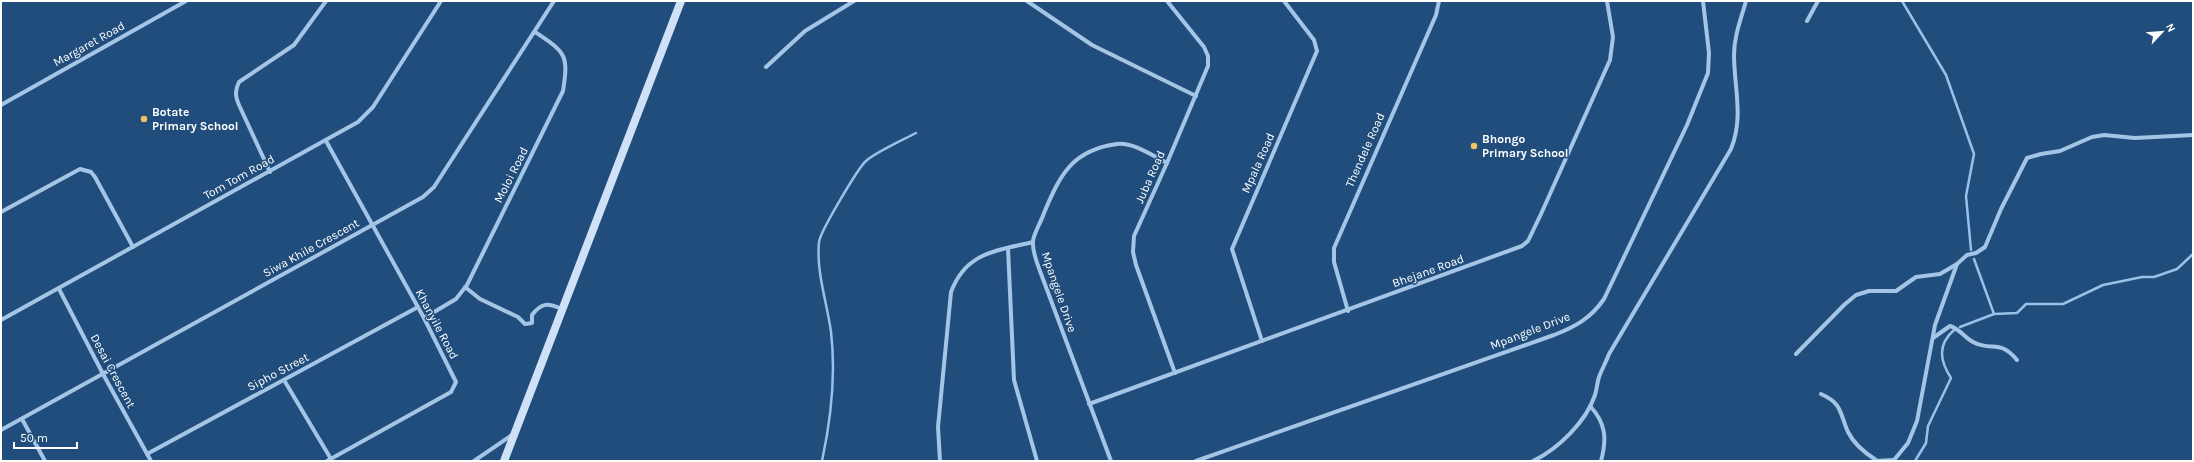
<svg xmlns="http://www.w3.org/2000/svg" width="2194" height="462" font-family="Karla,sans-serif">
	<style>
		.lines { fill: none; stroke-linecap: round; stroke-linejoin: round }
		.stream { stroke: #98c1e7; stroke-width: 2.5 }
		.street { stroke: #a4c5e6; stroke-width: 4 }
		.secondary { stroke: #cee1f5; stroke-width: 8 }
		.poi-dot { fill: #f2c366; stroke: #214d7c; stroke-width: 1.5 }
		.labels { text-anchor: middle; stroke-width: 3; stroke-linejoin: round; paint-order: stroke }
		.street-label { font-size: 12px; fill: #fff; stroke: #214d7c }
		.poi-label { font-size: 12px; font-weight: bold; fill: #fff; stroke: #214d7c; text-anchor: start }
	</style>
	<rect width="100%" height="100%" fill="#214d7c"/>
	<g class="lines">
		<g class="stream">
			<path d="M 1902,1 L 1946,75 L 1974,154 L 1966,196 L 1971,250"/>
			<path d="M 1974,259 L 1994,314"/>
			<path d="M 1960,327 L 1994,314 L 2017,313 L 2026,304 L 2063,304 L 2103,285 L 2142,277 L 2154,277 L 2177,269 L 2193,254"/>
			<path d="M 822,461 C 831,419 836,374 831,332 C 827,302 816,272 819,242 C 820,232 858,168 866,161 C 876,152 903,140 916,133"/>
			<path d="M 1915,461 L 1926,443 L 1928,426 L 1951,378 C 1940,361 1937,345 1954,330"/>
		</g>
		<g class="street">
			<path d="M 1027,1 L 1092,45 L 1196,96"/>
			<path d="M 1167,1 L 1204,47 L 1208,56 L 1208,66 L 1167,163 L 1134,236 L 1133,252 L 1136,265 L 1175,373"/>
			<path d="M 1807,21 L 1818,1"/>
			<path d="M 766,67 L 805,31 L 854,1"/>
			<path d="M 1,105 L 186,1"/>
			<path d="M 326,141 L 424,318 L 456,382 L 451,392 L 327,461"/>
			<path d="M 270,172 L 239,105 C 235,96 235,91 239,82 L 294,45 L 326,1"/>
			<path d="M 1,212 L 80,169 L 91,172 L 95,177 L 133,247"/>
			<path d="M 1008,248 L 1014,380 L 1037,461"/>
			<path d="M 465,287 L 480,299 L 518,317 L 525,324 L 532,323 L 532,315 C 542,302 548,303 562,309"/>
			<path d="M 59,289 L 103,374 L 151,461"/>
			<path d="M 1348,311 L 1334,262 L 1334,248 L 1436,15 L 1439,1"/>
			<path d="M 424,318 L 456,299 L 467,285 L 563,91 C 569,54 565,52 535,32"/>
			<path d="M 1,320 L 358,122 L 373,107 L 441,1"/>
			<path d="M 1933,338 L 1950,326 C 1960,329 1964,337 1973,342 C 1992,352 2000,339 2017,360"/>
			<path d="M 1262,341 L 1232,249 L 1317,51 L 1314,40 L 1284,1"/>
			<path d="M 1796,354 L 1844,305 L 1856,295 L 1869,291 L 1896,291 L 1916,277 L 1940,274 L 1957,264"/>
			<path d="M 284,380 L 331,459"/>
			<path d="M 1821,394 C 1843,404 1839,412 1848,432 C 1854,444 1865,453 1876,460"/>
			<path d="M 1089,404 L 1522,246 L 1528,241 L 1541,214 L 1610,60 L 1613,37 L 1607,1"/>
			<path d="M 1590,406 C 1606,423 1607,439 1601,461"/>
			<path d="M 22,419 L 45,461"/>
			<path d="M 1,430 L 423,197 L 434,187 L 554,1"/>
			<path d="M 147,454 L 418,307"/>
			<path d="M 1894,460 L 1908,443 L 1917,421 L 1935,325 L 1957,264 L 1967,255 L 1976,253 L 1985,247 L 2001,209 L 2027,158 L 2041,154 L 2060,151 L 2092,137 L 2104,135 L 2135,138 L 2193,135"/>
			<path d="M 474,461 L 512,435"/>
			<path d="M 940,461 L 938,427 L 951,292 C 966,252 996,251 1033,242"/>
			<path d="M 1111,461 L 1040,271 C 1037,263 1032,251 1033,241 C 1034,233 1041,222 1044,213 C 1060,175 1072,150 1117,144 C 1133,142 1153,156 1167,163"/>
			<path d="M 1196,461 L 1554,335 C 1575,327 1591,318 1604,299 L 1687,125 L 1708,73 L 1709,53 L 1703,1"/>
			<path d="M 1533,461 C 1558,449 1586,422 1595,395 C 1597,389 1597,383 1599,377 C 1602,369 1606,362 1609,354 L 1731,149 C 1744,117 1734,87 1734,55 C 1734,36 1741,19 1746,1"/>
			<path d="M 1875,461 L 1894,460"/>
		</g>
		<path class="secondary" d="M 504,461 L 681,1"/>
	</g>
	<g class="poi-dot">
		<circle cx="144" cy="119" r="4"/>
		<circle cx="1474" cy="146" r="4"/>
	</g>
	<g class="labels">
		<g class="street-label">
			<text transform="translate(89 44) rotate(-29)" y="4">Margaret Road</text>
			<text transform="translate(1365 150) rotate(-66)" y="4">Thendele Road</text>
			<text transform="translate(1258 163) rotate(-66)" y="4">Mpala Road</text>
			<text transform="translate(511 175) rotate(-63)" y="4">Moloi Road</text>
			<text transform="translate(239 177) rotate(-29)" y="4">Tom Tom Road</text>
			<text transform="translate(1150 177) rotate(-66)" y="4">Juba Road</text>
			<text transform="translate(311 248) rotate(-29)" y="4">Siwa Khile Crescent</text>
			<text transform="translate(1428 271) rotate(-20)" y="4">Bhejane Road</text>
			<text transform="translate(1059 292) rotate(71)" y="4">Mpangele Drive</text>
			<text transform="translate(437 324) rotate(62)" y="4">Khanyile Road</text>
			<text transform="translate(1530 331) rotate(-21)" y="4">Mpangele Drive</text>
			<text transform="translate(113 371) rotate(62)" y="4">Desai Crescent</text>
			<text transform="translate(278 372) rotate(-28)" y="4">Sipho Street</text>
		</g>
		<g class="poi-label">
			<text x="152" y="116">Botate<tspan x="152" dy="14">Primary School</tspan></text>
			<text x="1482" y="143">Bhongo<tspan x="1482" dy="14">Primary School</tspan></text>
		</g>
	</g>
	<rect width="2194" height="462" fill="none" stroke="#ffffff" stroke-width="4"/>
	<g transform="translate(2162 32) rotate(64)" stroke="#214d7c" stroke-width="3" paint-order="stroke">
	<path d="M0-3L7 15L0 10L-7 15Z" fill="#ffffff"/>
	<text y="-6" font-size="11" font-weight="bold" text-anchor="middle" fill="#ffffff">N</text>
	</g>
	<path d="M14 442v6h63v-6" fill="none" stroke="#ffffff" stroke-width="2"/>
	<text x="20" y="442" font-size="12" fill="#ffffff" stroke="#214d7c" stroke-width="3" paint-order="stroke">50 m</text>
</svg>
